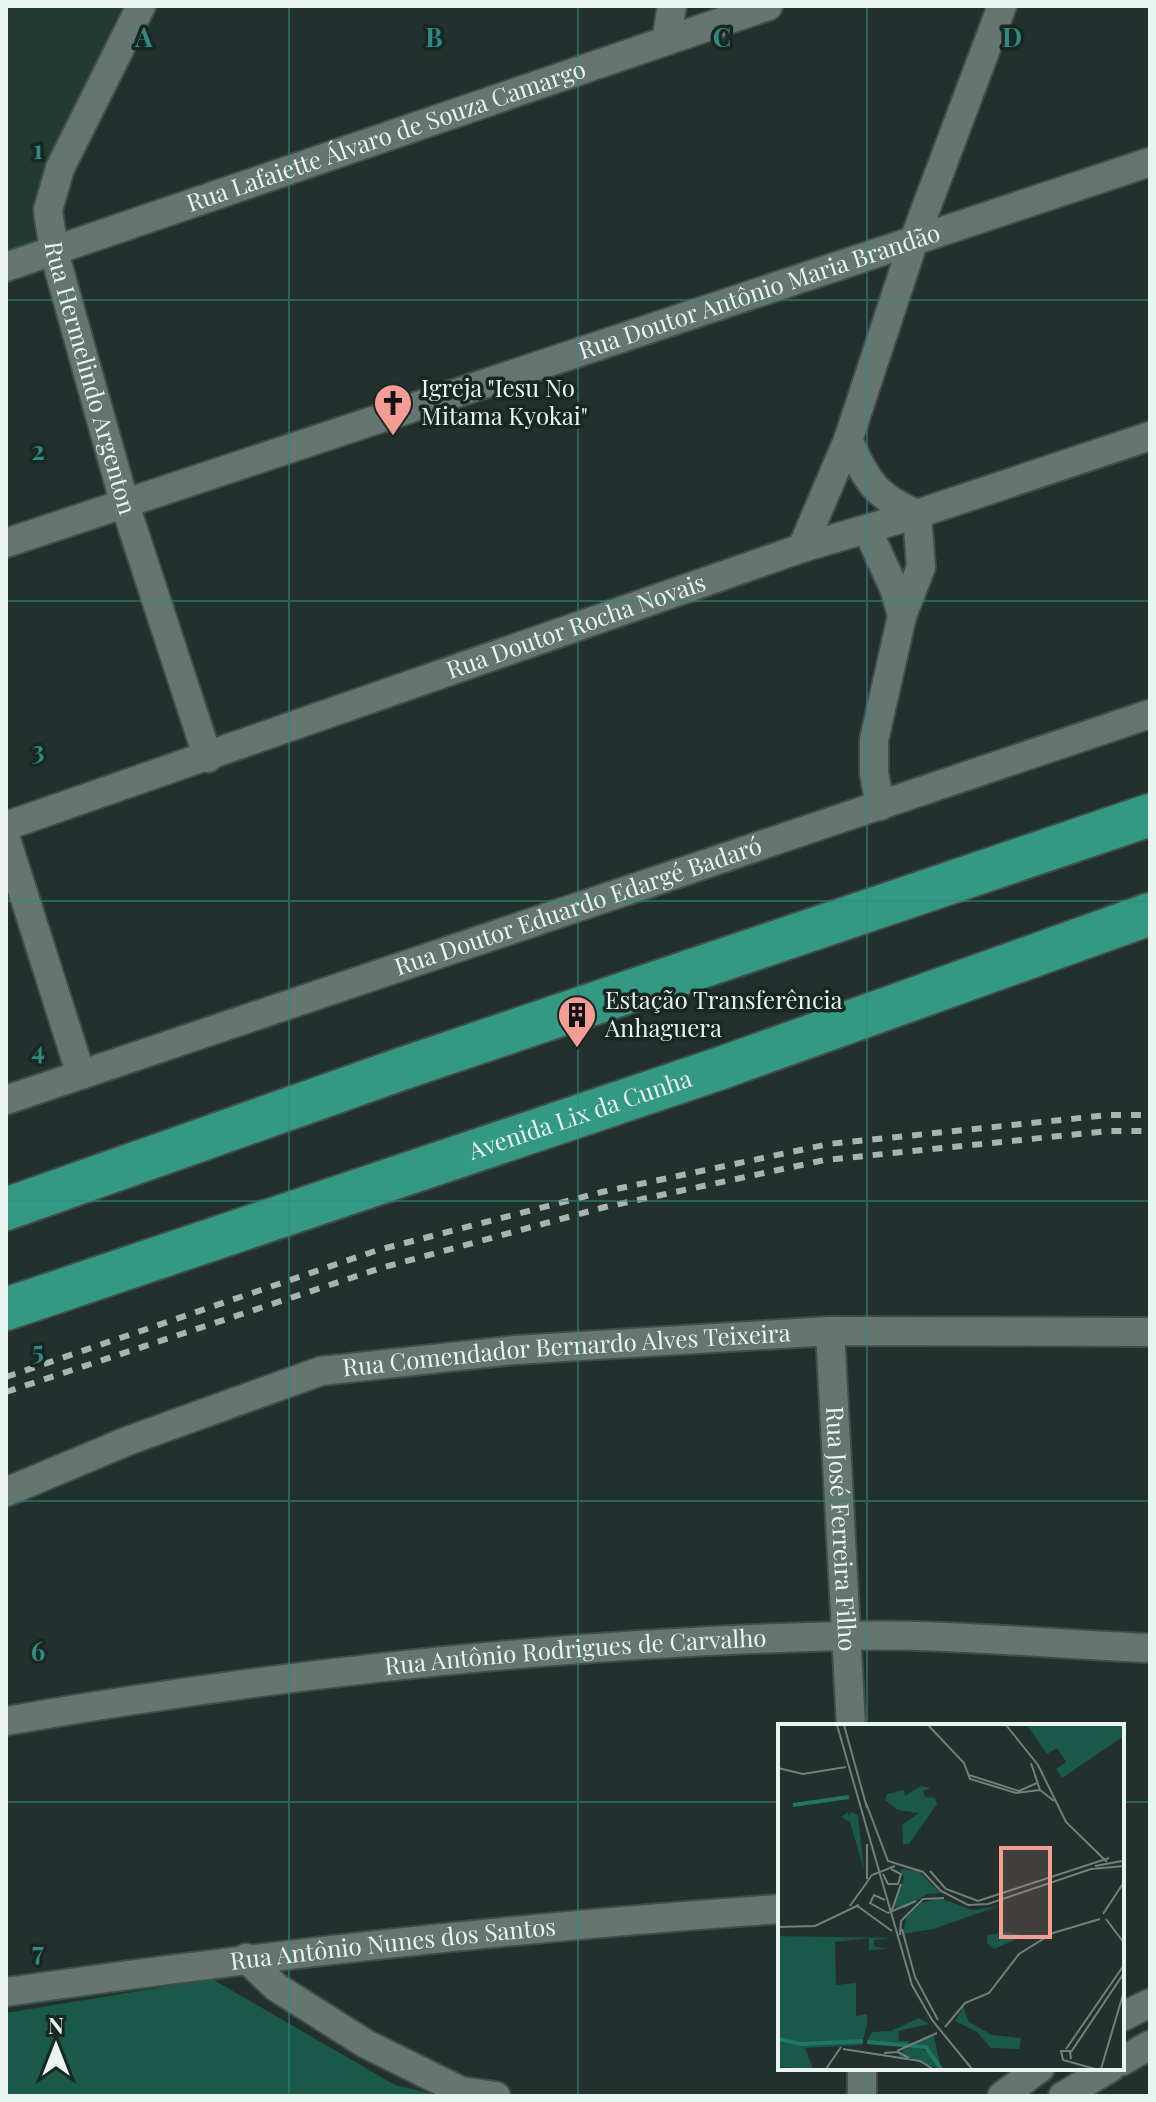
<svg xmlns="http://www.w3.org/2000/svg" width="1156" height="2102" font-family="'Playfair Display',serif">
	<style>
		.built { fill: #233a33 }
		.green { fill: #1a584a }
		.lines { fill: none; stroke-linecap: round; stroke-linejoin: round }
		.minor-casing { stroke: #404d4a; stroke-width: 32 }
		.highway-casing { stroke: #404d4a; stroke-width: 46 }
		.minor { stroke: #657671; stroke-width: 28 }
		.highway { stroke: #349982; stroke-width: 42 }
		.rail { stroke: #a8b4b0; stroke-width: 6; stroke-dasharray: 10 10; stroke-linecap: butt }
		.grid { fill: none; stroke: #308982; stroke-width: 2; stroke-opacity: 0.55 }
		.labels { text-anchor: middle; stroke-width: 7; stroke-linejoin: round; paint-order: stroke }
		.street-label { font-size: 24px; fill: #e9f3f0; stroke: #192723 }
		.poi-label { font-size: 24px; fill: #e9f3f0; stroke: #192723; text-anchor: start }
		.inset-river { fill: none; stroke: #1e7763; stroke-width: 4 }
		.inset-road { fill: none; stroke: #727f7b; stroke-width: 2 }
		.view { fill: #f59c95; fill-opacity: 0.15; stroke: #f59c95; stroke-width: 4 }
		.inset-edge { fill: none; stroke: #e9f3f0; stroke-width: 4 }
		.grid-label { font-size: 26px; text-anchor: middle; font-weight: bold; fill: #308982; stroke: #192723; stroke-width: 7; stroke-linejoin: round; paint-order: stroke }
	</style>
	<rect width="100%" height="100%" fill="#22312d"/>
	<path class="built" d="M 6,6 L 122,6 L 51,155 L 36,207 L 42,245 L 6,256 Z"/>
	<path class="green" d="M 212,1979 L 395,2085 L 442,2096 L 6,2096 L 6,2013 Z"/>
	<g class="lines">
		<g class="minor-casing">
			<g id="minor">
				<path id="s1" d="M 141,6 L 60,168 L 48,210 L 54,252 L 125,505 L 208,758"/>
				<path d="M 666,41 L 672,6"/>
				<path id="s2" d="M 6,267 L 768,6"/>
				<path d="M 848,440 C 867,480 874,496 917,514 L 921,567 L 902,616 L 874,740 L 874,773 L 880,806"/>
				<path d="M 867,529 L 894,588 L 902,616"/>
				<path id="s3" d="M 6,543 L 1150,162"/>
				<path d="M 802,548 L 848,440 L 914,240 L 1002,6"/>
				<path id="s4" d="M 6,826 L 802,548 L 917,514 L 1150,436"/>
				<path d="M 6,839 L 81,1075"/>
				<path id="s5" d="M 6,1100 L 1150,714"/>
				<path id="s6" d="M 830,1331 L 851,1726"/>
				<path id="s7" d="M 6,1492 L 130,1440 L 321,1371 L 515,1350 L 830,1331 L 1150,1332"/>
				<path id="s8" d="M 6,1721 C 282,1673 562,1643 842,1636 C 944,1633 1048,1644 1150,1648"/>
				<path d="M 246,1958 L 276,1987 L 366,2044 L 461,2091 L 496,2096"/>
				<path id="s9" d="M 6,1992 C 263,1955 521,1927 780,1909"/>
				<path d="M 1122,2017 L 1150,2003"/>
				<path d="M 1122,2061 L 1150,2045"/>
				<path d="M 862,2068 L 862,2096"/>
				<path d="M 1002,2096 L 1040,2068"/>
				<path d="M 1063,2096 L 1110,2068"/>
			</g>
		</g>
		<g class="highway-casing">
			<g id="highway">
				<path d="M 6,1209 L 404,1068 L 1150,815"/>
				<path id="s10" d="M 6,1309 L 721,1068 L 1150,914"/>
			</g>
		</g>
		<use href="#minor" class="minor"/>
		<use href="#highway" class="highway"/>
		<g class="rail">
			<path d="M 6,1377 L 378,1250 L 602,1192 L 829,1144 L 1109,1115 L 1150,1115"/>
			<path d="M 6,1392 L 381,1268 L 605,1207 L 825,1160 L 1109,1131 L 1150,1131"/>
		</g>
	</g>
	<path class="grid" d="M 289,6 L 289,2096M 578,6 L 578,2096M 867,6 L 867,1726M 6,300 L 1150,300M 6,601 L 1150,601M 6,901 L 1150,901M 6,1201 L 1150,1201M 6,1501 L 1150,1501M 6,1802 L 780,1802M 1122,1802 L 1150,1802M 867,2068 L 867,2096"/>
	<defs>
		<g id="church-pin" transform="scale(2)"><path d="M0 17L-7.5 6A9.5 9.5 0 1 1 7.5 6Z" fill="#f59c95" stroke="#192723"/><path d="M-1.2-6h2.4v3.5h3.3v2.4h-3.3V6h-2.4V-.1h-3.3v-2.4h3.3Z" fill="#111"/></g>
		<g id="building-pin" transform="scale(2)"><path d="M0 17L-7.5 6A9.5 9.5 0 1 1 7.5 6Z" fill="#f59c95" stroke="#192723"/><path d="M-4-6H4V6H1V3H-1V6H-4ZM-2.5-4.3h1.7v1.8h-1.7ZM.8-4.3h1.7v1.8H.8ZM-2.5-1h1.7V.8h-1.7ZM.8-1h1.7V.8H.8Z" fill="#111"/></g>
	</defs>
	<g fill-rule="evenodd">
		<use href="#church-pin" x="393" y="403"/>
		<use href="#building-pin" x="577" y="1015"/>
	</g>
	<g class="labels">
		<g class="street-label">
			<text dy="8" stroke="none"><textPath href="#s2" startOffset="402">Rua Lafaiette Álvaro de Souza Camargo</textPath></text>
			<text dy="8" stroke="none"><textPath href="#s3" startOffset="794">Rua Doutor Antônio Maria Brandão</textPath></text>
			<text dy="8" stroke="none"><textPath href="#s1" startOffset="398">Rua Hermelindo Argenton</textPath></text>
			<text dy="8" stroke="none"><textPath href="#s4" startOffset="604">Rua Doutor Rocha Novais</textPath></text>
			<text dy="8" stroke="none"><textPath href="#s5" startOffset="604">Rua Doutor Eduardo Edargé Badaró</textPath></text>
			<text dy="8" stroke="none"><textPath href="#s10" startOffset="606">Avenida Lix da Cunha</textPath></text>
			<text dy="8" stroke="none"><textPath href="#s7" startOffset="584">Rua Comendador Bernardo Alves Teixeira</textPath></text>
			<text dy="8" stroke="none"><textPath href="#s6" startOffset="198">Rua José Ferreira Filho</textPath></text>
			<text dy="8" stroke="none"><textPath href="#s8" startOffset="574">Rua Antônio Rodrigues de Carvalho</textPath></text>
			<text dy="8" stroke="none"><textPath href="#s9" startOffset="390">Rua Antônio Nunes dos Santos</textPath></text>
		</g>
		<g class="poi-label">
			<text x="421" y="397">Igreja "Iesu No<tspan x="421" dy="28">Mitama Kyokai"</tspan></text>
			<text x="605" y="1009">Estação Transferência<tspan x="605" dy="28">Anhaguera</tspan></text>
		</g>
	</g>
	<g transform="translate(778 1724)">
		<rect width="346" height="346" fill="#22312d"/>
		<path d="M 249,1 L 346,1 L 346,12 L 284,54 L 278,45 L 288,38 L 279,24 L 269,30 ZM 143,62 L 153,64 L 145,67 L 147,73 L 157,74 L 159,80 L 131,120 L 125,120 L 124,101 L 141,89 L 120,86 L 107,76 L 109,70 L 126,66 L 127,72 ZM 70,88 L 71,93 L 73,88 L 80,91 L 86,146 L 72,98 L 63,93 ZM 122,145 L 140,147 L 163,169 L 149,170 L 128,184 L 115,183 L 126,154 ZM 162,174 L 194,186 L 221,182 L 155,205 L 125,210 L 128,194 L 143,179 ZM 232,208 L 257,216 L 239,215 L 216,225 L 209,219 L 209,211 ZM 0,212 L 114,214 L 96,216 L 96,222 L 108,225 L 91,226 L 91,214 L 57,218 L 58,261 L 78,259 L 78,292 L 89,290 L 89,299 L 84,321 L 27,324 L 35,345 L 0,343 ZM 185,283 L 191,298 L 214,311 L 243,314 L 241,325 L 213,324 L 199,308 L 177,297 ZM 141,294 L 151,300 L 120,307 L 121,317 L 132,317 L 126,322 L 89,318 L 94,308 L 113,307 ZM 156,312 L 163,345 L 120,332 L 127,325 L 141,323 L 157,332 L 148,321 L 132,319 Z" fill="#1a584a"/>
		<path class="inset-river" d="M 15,81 L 71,73M 0,315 L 23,320 L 85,317M 89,318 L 148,323 L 163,345"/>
		<path class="inset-road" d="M 59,1 L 134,261 L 154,296 L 194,345M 66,1 L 89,84M 150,1 L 186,39 L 192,55 L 238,69 L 262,66M 228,1 L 260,41 L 288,98 L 329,138M 253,39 L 262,66 L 276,77M 0,44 L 25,50 L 68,43M 191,51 L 241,67 L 259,59M 88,79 L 110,137 L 145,148 L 163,167 L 190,181 L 210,180 L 313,145 L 346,142M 317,142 L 344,137M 152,147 L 168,165 L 200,177 L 331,134M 105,150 L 110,160 L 120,160 L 123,150 L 113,145M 89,155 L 89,120M 107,176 L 96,171 L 92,179 L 110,189 L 138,177M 78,181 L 114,207M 72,182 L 94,151 L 117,142M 114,186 L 123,160M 325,190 L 346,158M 328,195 L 346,219M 0,203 L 37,202 L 81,181M 124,205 L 137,253 L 160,296M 122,211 L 123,197 L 145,175 L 166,174M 167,303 L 187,279 L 211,269 L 241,230 L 275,209 L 322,195M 65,325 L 142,337 L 155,345M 288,325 L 346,241M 119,327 L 159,309M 293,328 L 346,249M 106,329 L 120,328 L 131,334M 293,335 L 292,327 L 283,327 L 285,336 L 317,345M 48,345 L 63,323M 323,345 L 346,267"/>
		<path class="view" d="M 223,124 L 272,124 L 272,213 L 223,213 Z"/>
		<rect width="346" height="346" class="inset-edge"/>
	</g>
	<g class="grid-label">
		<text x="144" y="47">A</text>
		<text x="434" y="47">B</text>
		<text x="722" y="47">C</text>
		<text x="1012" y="47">D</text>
		<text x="38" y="159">1</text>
		<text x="38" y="460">2</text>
		<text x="38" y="760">3</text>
		<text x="38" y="1060">4</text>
		<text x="38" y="1360">5</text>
		<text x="38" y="1661">6</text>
		<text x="38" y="1961">7</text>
	</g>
	<rect width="1156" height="2102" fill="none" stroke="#e9f3f0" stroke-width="16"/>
	<g transform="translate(56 2046)" stroke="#192723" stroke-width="6" paint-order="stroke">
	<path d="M0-6L14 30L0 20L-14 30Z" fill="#e9f3f0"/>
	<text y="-12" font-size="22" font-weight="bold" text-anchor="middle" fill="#e9f3f0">N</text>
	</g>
</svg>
